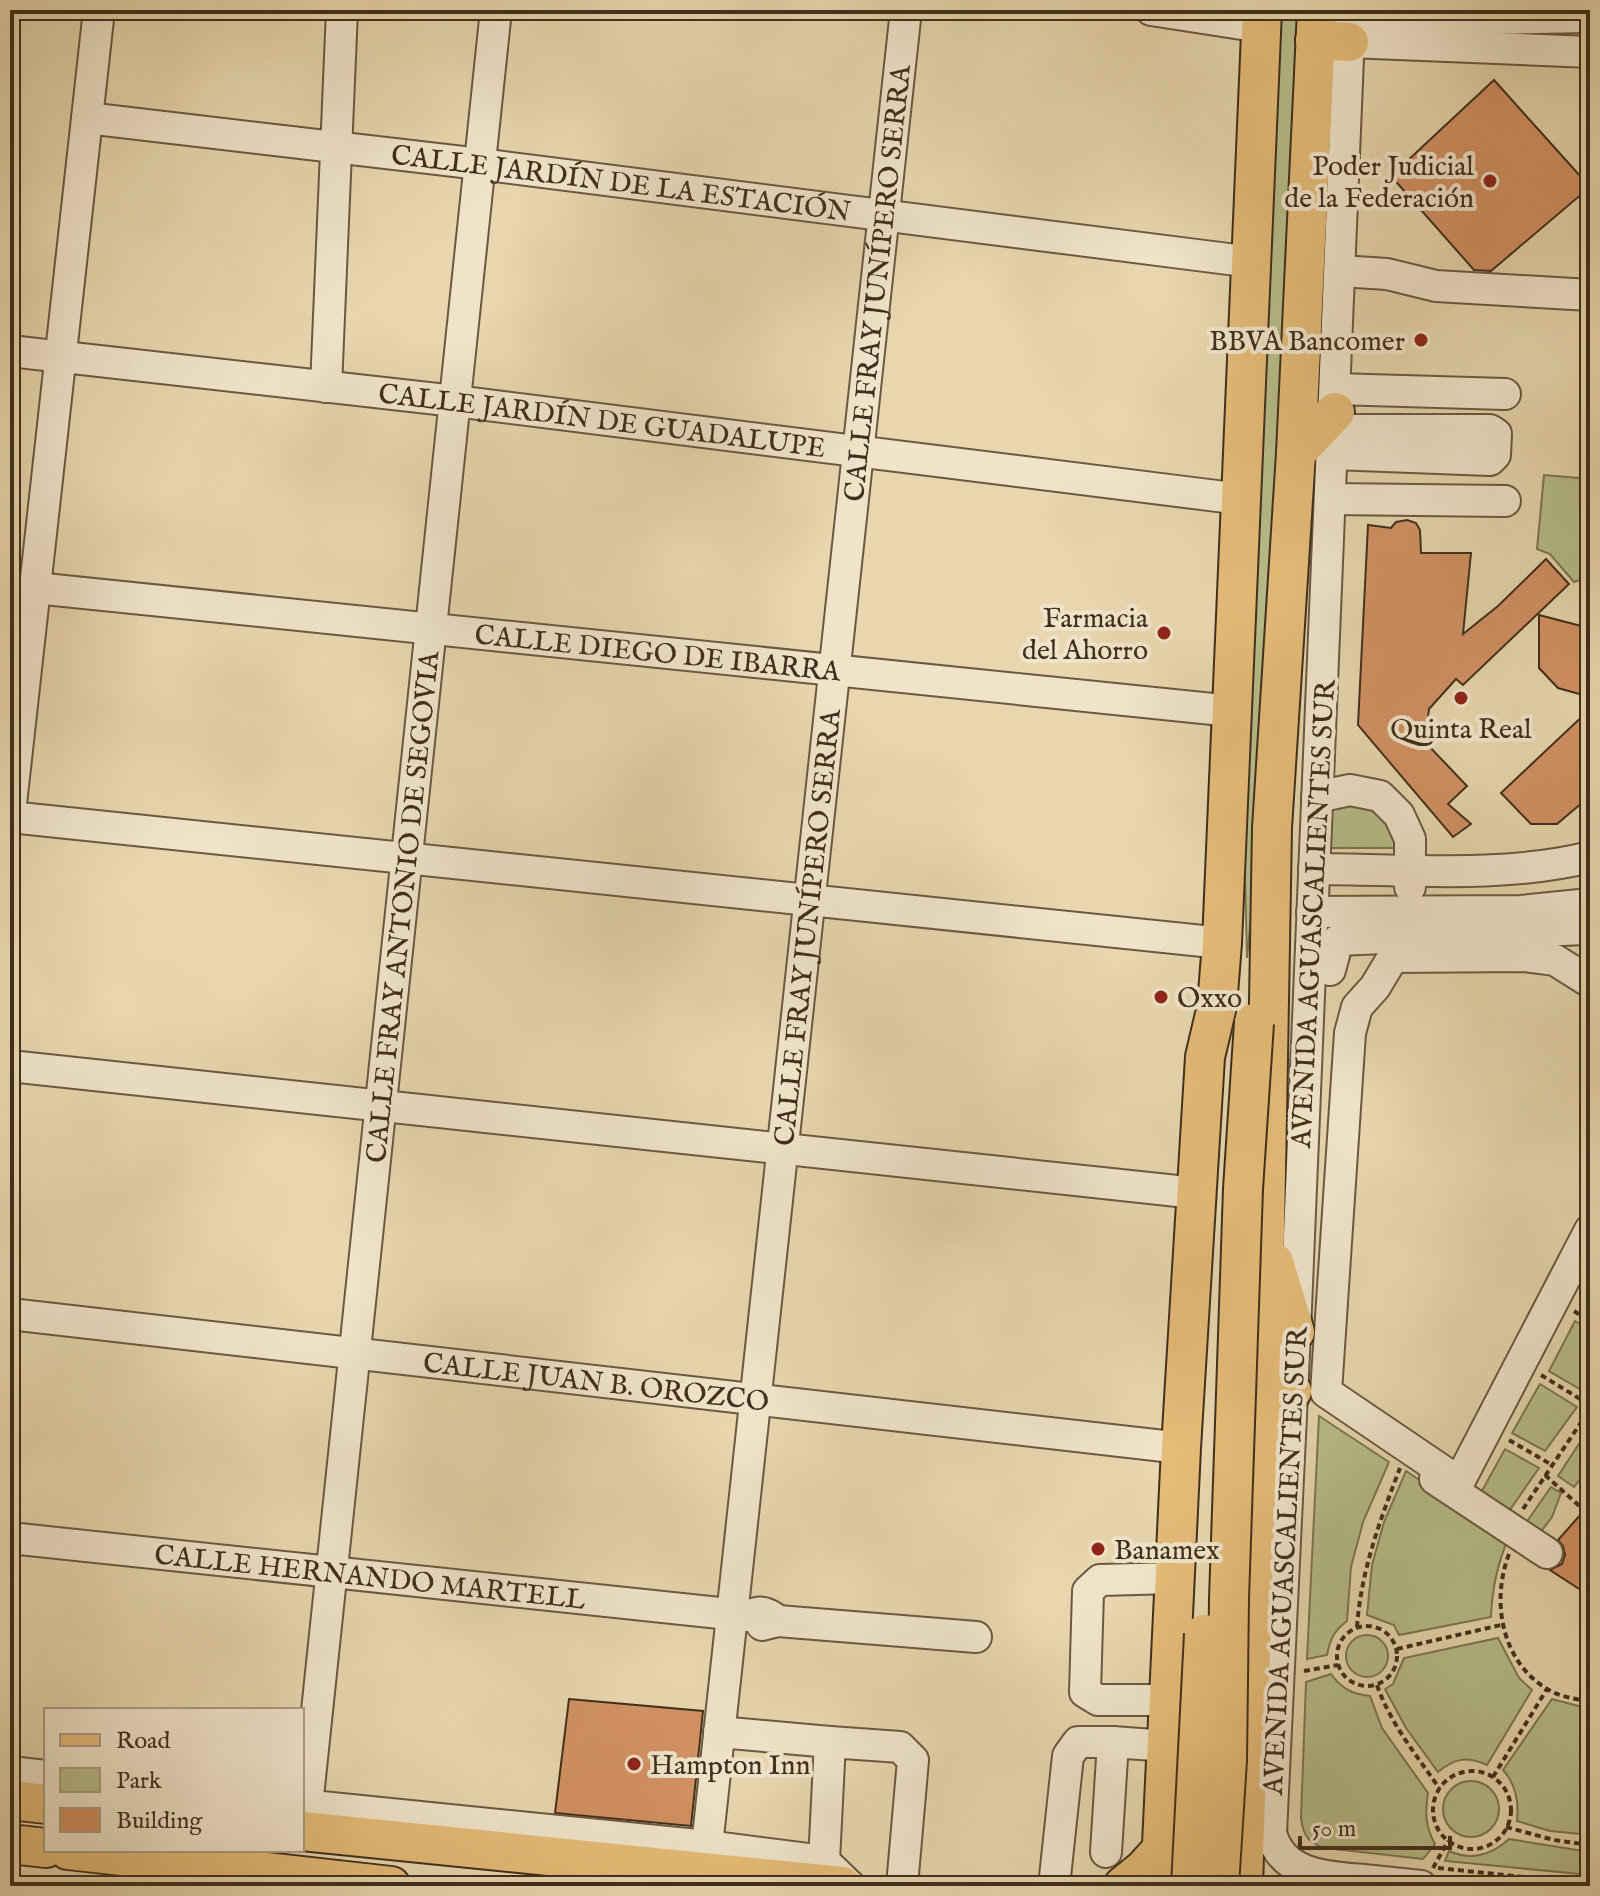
<svg xmlns="http://www.w3.org/2000/svg" width="1600" height="1896" font-family="'IM FELL English',serif">
	<style>
		.green { fill: #b6bd8a; stroke: #7b7654; stroke-width: 2 }
		.building { fill: #d29163; stroke: #402f1d; stroke-width: 2 }
		.lines { fill: none; stroke-linecap: round; stroke-linejoin: round }
		.minor-casing { stroke: #6a5941; stroke-width: 34 }
		.major-casing { stroke: #402f1d; stroke-width: 42 }
		.path { stroke: #402f1d; stroke-width: 4; stroke-dasharray: 6 4; stroke-linecap: butt }
		.minor { stroke: #efe4ca; stroke-width: 30 }
		.major { stroke: #e4bb77; stroke-width: 38 }
		.major-bridge-casing { stroke: #402f1d; stroke-width: 42; stroke-linecap: butt }
		.major-bridge { stroke: #e4bb77; stroke-width: 38 }
		.poi-dot { fill: #8f2418; stroke: #efe4ca; stroke-width: 3 }
		.labels { text-anchor: middle; stroke-width: 8; stroke-linejoin: round; paint-order: stroke }
		.poi-label { font-size: 28px; fill: #402f1d; stroke: #efe4ca; text-anchor: end }
		.street-label { font-size: 28px; fill: #402f1d; stroke: #efe4ca }
	</style>
	<rect width="100%" height="100%" fill="#e7d6ae"/>
	<filter id="stains"><feTurbulence type="fractalNoise" baseFrequency=".0025" numOctaves="4"/><feColorMatrix values="0 0 0 0 .2 0 0 0 0 .09 0 0 0 0 .02 0 0 0 .5 -.17"/></filter>
	<radialGradient id="worn" r=".72"><stop offset=".6" stop-color="#630" stop-opacity="0"/><stop offset="1" stop-color="#630" stop-opacity=".3"/></radialGradient>
	<g class="green">
		<path d="M 1274,10 L 1301,10 L 1267,757 L 1247,958 L 1242,755 Z"/>
		<path d="M 1544,475 L 1590,479 L 1590,584 L 1586,578 L 1574,582 L 1550,554 L 1537,549 Z"/>
		<path d="M 1329,799 L 1374,799 L 1403,848 L 1330,848 Z"/>
		<path d="M 1575,1321 L 1590,1330 L 1590,1395 L 1549,1371 Z"/>
		<path d="M 1540,1384 L 1577,1407 L 1545,1451 L 1512,1433 Z"/>
		<path d="M 1319,1416 L 1389,1462 L 1363,1522 L 1351,1567 L 1347,1621 C 1334,1631 1330,1639 1327,1655 L 1307,1659 Z"/>
		<path d="M 1590,1427 L 1590,1467 L 1574,1487 L 1558,1476 Z"/>
		<path d="M 1505,1449 L 1539,1468 L 1507,1514 L 1478,1498 Z"/>
		<path d="M 1406,1471 L 1508,1539 C 1497,1565 1492,1588 1491,1617 L 1399,1635 L 1394,1625 L 1367,1615 L 1372,1565 L 1384,1522 Z"/>
		<path d="M 1551,1487 L 1561,1493 L 1552,1517 L 1536,1538 L 1521,1530 Z"/>
		<circle cx="1367" cy="1656" r="21"/>
		<path d="M 1498,1638 L 1519,1678 L 1532,1690 L 1487,1765 C 1467,1756 1455,1758 1438,1772 L 1406,1728 L 1385,1689 L 1393,1684 L 1404,1658 Z"/>
		<path d="M 1331,1674 C 1342,1689 1352,1694 1370,1696 L 1382,1728 L 1428,1793 C 1425,1813 1425,1826 1435,1844 L 1423,1859 L 1325,1848 C 1308,1843 1303,1835 1301,1818 L 1306,1682 Z"/>
		<path d="M 1552,1699 L 1590,1709 L 1590,1835 L 1550,1831 L 1517,1821 C 1519,1802 1516,1784 1503,1770 Z"/>
		<circle cx="1471" cy="1809" r="28"/>
		<path d="M 1509,1839 L 1590,1852 L 1590,1875 L 1445,1861 L 1449,1851 C 1471,1861 1492,1855 1509,1839 Z"/>
	</g>
	<g class="building">
		<path d="M 1494,80 L 1590,187 L 1491,271 L 1474,270 L 1391,176 Z"/>
		<path d="M 1407,520 L 1416,523 L 1420,530 L 1421,553 L 1471,553 L 1463,634 L 1498,606 L 1546,559 L 1569,584 L 1463,685 L 1456,679 L 1429,709 L 1425,742 L 1467,786 L 1448,804 L 1471,824 L 1453,837 L 1358,725 L 1368,525 L 1391,528 L 1396,522 Z"/>
		<path d="M 1539,615 L 1585,627 L 1590,633 L 1590,697 L 1558,688 L 1539,668 Z"/>
		<path d="M 1590,709 L 1590,796 L 1557,824 L 1531,824 L 1501,793 Z"/>
		<path d="M 1590,1504 L 1590,1596 L 1550,1570 L 1562,1564 L 1565,1555 L 1563,1546 L 1558,1540 Z"/>
		<path d="M 569,1699 L 703,1711 L 691,1826 L 555,1813 Z"/>
	</g>
	<g class="lines">
		<g class="minor-casing">
			<g id="minor">
				<path d="M 1151,10 L 1261,27"/>
				<path d="M 1350,10 L 1295,1332 L 1271,1833 C 1282,1876 1328,1877 1364,1880 C 1383,1882 1402,1884 1421,1886"/>
				<path d="M 1350,14 L 1436,20 L 1590,17"/>
				<path d="M 1349,42 L 1590,52"/>
				<path id="s1" d="M 87,118 L 480,164 L 1252,262"/>
				<path d="M 1340,271 L 1387,274 L 1436,286 L 1590,295"/>
				<path id="s2" d="M 10,351 L 455,401 L 1241,499"/>
				<path d="M 326,387 L 342,10"/>
				<path d="M 1335,389 L 1505,394"/>
				<path d="M 1333,454 L 1490,460 L 1495,455 L 1496,434 L 1490,430 L 1334,430"/>
				<path d="M 1331,499 L 1505,501"/>
				<path id="s3" d="M 35,588 L 1232,711"/>
				<path d="M 1317,797 L 1350,790 L 1380,796 L 1399,815 L 1410,839 L 1410,887"/>
				<path d="M 10,813 L 99,10"/>
				<path d="M 10,817 L 1222,943"/>
				<path d="M 1314,869 C 1405,869 1501,879 1590,857"/>
				<path d="M 1312,912 L 1521,911 L 1590,904"/>
				<path d="M 1330,970 L 1338,940 L 1585,929"/>
				<path d="M 1590,982 L 1555,960 L 1524,956 L 1393,957 L 1375,987 L 1357,1007 L 1350,1033 L 1326,1392 L 1459,1482 L 1590,1230"/>
				<path d="M 10,1066 L 1196,1193"/>
				<path id="s4" d="M 10,1314 L 1181,1448"/>
				<path d="M 1435,1479 L 1547,1553"/>
				<path id="s5" d="M 10,1538 L 748,1616 C 761,1610 767,1612 778,1621"/>
				<path d="M 762,1625 L 778,1621 L 976,1637"/>
				<path d="M 1169,1700 L 1098,1700 L 1085,1692 L 1088,1591 L 1100,1580 L 1175,1578"/>
				<path d="M 719,1732 L 830,1742 L 824,1861"/>
				<path d="M 830,1742 L 900,1747 L 913,1760 L 902,1886"/>
				<path d="M 10,1772 L 46,1776"/>
				<path d="M 302,1805 L 707,1846 L 824,1861 L 850,1886"/>
				<path id="s6" d="M 307,1806 L 496,10"/>
				<path id="s7" d="M 707,1846 L 906,10"/>
				<path d="M 1106,1852 L 1113,1742 L 1167,1746"/>
				<path d="M 1054,1886 L 1068,1756 L 1078,1742 L 1113,1742"/>
			</g>
		</g>
		<g class="major-casing">
			<g id="major">
				<path d="M 1315,40 L 1349,42"/>
				<path d="M 1296,453 L 1335,412"/>
				<path d="M 1274,1262 L 1295,1332"/>
				<path d="M 1258,1442 L 1292,1391"/>
				<path d="M 10,1800 L 46,1804"/>
				<path d="M 302,1831 L 842,1886"/>
				<path d="M 10,1844 L 46,1848"/>
				<path d="M 68,1850 L 391,1886"/>
				<path d="M 1123,1886 L 1144,1869 L 1162,1849"/>
				<path d="M 1160,1886 L 1181,1448 L 1205,1057 L 1217,1006 L 1222,943 L 1262,10"/>
				<path d="M 1243,1886 L 1265,1232 L 1272,828 L 1296,453 L 1317,10"/>
			</g>
		</g>
		<g class="path">
			<path d="M 1574,1311 L 1590,1321"/>
			<path d="M 1541,1375 L 1590,1405"/>
			<path d="M 1509,1440 L 1552,1465"/>
			<path d="M 1545,1475 L 1584,1510"/>
			<path d="M 1523,1509 L 1590,1409"/>
			<path d="M 1509,1554 C 1491,1601 1501,1661 1547,1689 C 1560,1697 1575,1699 1590,1701"/>
			<circle cx="1367" cy="1656" r="30"/>
			<path d="M 1357,1627 C 1361,1571 1380,1520 1400,1468"/>
			<path d="M 1397,1649 L 1501,1625"/>
			<path d="M 1304,1671 L 1338,1665"/>
			<path d="M 1377,1685 C 1391,1725 1416,1754 1439,1788"/>
			<circle cx="1472" cy="1810" r="39"/>
			<path d="M 1493,1777 L 1547,1689"/>
			<path d="M 1506,1827 L 1554,1840 L 1590,1845"/>
			<path d="M 1433,1868 L 1448,1841"/>
			<path d="M 1438,1868 L 1590,1884"/>
		</g>
		<use href="#minor" class="minor"/>
		<use href="#major" class="major"/>
		<g class="major-bridge-casing">
			<g id="major-bridge">
				<path d="M 1191,1886 L 1204,1634"/>
				<path d="M 1219,1886 L 1227,1760 L 1229,1599 L 1243,1189 L 1254,1023"/>
			</g>
		</g>
		<use href="#major-bridge" class="major-bridge"/>
	</g>
	<g class="poi-dot">
		<circle cx="1490" cy="181" r="8"/>
		<circle cx="1421" cy="340" r="8"/>
		<circle cx="1164" cy="633" r="8"/>
		<circle cx="1461" cy="698" r="8"/>
		<circle cx="1161" cy="997" r="8"/>
		<circle cx="1098" cy="1549" r="8"/>
		<circle cx="634" cy="1764" r="8"/>
	</g>
	<g class="labels">
		<g class="poi-label">
			<text x="1474" y="175">Poder Judicial<tspan x="1474" dy="32">de la Federación</tspan></text>
			<text x="1405" y="350">BBVA Bancomer</text>
			<text x="1148" y="627">Farmacia<tspan x="1148" dy="32">del Ahorro</tspan></text>
			<text x="1461" y="738" text-anchor="middle">Quinta Real</text>
			<text x="1177" y="1007" text-anchor="start">Oxxo</text>
			<text x="1114" y="1559" text-anchor="start">Banamex</text>
			<text x="650" y="1774" text-anchor="start">Hampton Inn</text>
		</g>
		<g class="street-label">
			<text dy="10" stroke="none"><textPath href="#s1" startOffset="538">CALLE JARDÍN DE LA ESTACIÓN</textPath></text>
			<text dy="10" stroke="none"><textPath href="#s7" startOffset="1572">CALLE FRAY JUNÍPERO SERRA</textPath></text>
			<text dy="10" stroke="none"><textPath href="#s2" startOffset="596">CALLE JARDÍN DE GUADALUPE</textPath></text>
			<text dy="10" stroke="none"><textPath href="#s3" startOffset="626">CALLE DIEGO DE IBARRA</textPath></text>
			<text dy="10" stroke="none"><textPath href="#s6" startOffset="904">CALLE FRAY ANTONIO DE SEGOVIA</textPath></text>
			<text transform="translate(1312 914) rotate(-87)" y="10">AVENIDA AGUASCALIENTES SUR</text>
			<text dy="10" stroke="none"><textPath href="#s7" startOffset="924">CALLE FRAY JUNÍPERO SERRA</textPath></text>
			<text dy="10" stroke="none"><textPath href="#s4" startOffset="590">CALLE JUAN B. OROZCO</textPath></text>
			<text transform="translate(1284 1561) rotate(-87)" y="10">AVENIDA AGUASCALIENTES SUR</text>
			<text dy="10" stroke="none"><textPath href="#s5" startOffset="362">CALLE HERNANDO MARTELL</textPath></text>
		</g>
	</g>
	<rect width="1600" height="1896" fill="none" stroke="#e7d6ae" stroke-width="40"/>
	<rect x="12" y="12" width="1576" height="1872" fill="none" stroke="#402f1d" stroke-width="4"/>
	<rect x="20" y="20" width="1560" height="1856" fill="none" stroke="#402f1d" stroke-width="2"/>
	<rect x="44" y="1708" width="260" height="144" fill="#efe4ca" stroke="#a99c85" stroke-width="2"/>
	<rect x="60" y="1734" width="40" height="12" fill="#e4bb77" stroke="#a99c85" stroke-width="2"/>
	<text x="116" y="1748" font-size="24" fill="#402f1d">Road</text>
	<rect x="60" y="1768" width="40" height="24" fill="#b6bd8a" stroke="#a99c85" stroke-width="2"/>
	<text x="116" y="1788" font-size="24" fill="#402f1d">Park</text>
	<rect x="60" y="1808" width="40" height="24" fill="#d29163" stroke="#a99c85" stroke-width="2"/>
	<text x="116" y="1828" font-size="24" fill="#402f1d">Building</text>
	<path d="M1300 1836v12h150v-12" fill="none" stroke="#402f1d" stroke-width="4"/>
	<text x="1312" y="1836" font-size="24" fill="#402f1d" stroke="#efe4ca" stroke-width="6" paint-order="stroke">50 m</text>
	<rect width="100%" height="100%" filter="url(#stains)"/>
	<rect width="100%" height="100%" fill="url(#worn)"/>
</svg>
